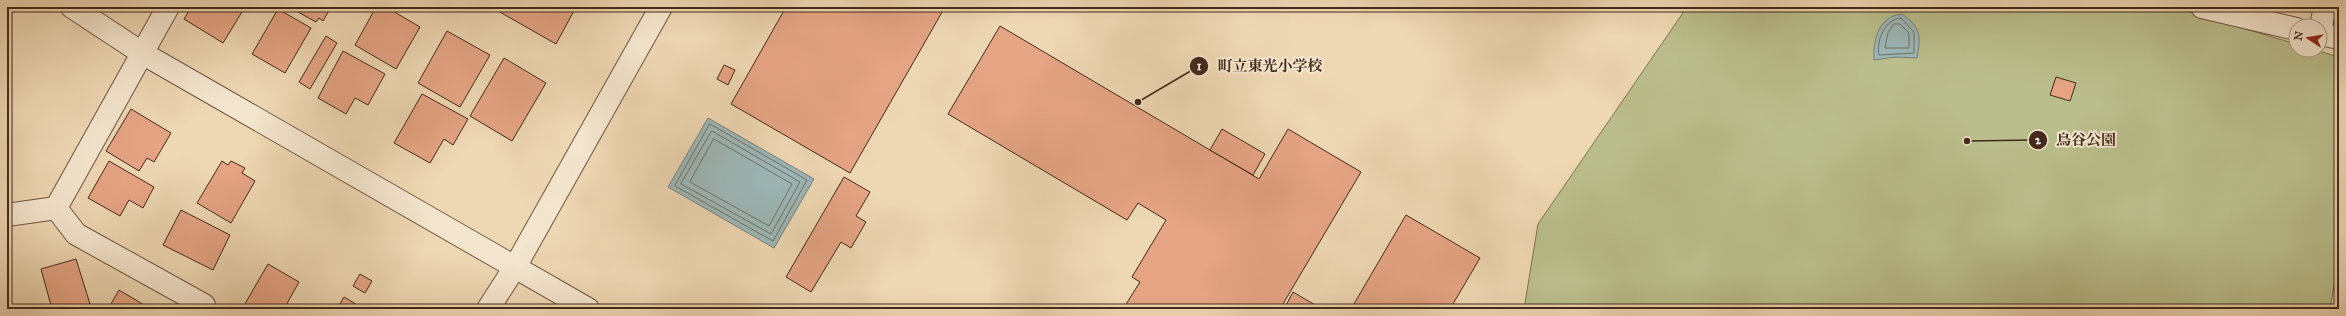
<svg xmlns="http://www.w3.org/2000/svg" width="2346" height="316" font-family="'IM FELL Great Primer','Noto Serif JP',serif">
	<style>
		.green { fill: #babe8c; stroke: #7f7454 }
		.water { fill: #9db7b7; stroke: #797f79 }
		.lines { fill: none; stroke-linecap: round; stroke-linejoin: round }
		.shore { stroke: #707069; stroke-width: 1 }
		.building { fill: #e5a484; stroke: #442a1b }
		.minor-casing { stroke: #6e5541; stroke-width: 24 }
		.minor { stroke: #f4e5ce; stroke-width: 22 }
		.leader { fill: none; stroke: #442a1b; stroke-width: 1.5 }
		.callout-dot { fill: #442a1b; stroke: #f4e5ce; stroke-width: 1.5 }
		.mark-label { font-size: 12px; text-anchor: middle; font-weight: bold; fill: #fff }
		.callout-label { font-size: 15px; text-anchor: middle; font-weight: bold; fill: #442a1b; stroke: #f4e5ce; stroke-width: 4; stroke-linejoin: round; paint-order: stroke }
	</style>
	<rect width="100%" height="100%" fill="#eed7b3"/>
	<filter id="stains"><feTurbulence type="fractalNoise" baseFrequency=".005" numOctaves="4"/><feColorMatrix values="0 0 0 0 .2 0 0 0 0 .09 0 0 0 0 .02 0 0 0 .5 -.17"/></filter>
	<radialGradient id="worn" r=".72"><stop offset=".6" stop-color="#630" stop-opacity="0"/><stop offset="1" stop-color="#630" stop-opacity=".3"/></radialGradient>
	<path class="green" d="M 1687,7 L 2186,7 L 2186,11 L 2296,44 L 2296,50 L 2315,50 L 2339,57 L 2339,256 L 2330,309 L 1524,309 L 1538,224 Z"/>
	<g class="water">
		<path d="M 1902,14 C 1921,27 1921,36 1917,58 L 1896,57 L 1874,60 C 1873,39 1879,16 1902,14 Z"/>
		<path d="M 708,118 L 814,179 L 774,248 L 668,187 Z"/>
	</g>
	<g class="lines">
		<g class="shore">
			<path d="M 1901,18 L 1914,32 L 1914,53 L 1879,55 C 1876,40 1885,19 1901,18 Z"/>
			<path d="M 1894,24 L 1900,24 L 1909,33 L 1909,48 L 1885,48 L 1888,33 Z"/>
			<path d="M 710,124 L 807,180 L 773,241 L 675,186 Z"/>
			<path d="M 712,131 L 800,182 L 771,234 L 681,184 Z"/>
			<path d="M 714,139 L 792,184 L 769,226 L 690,182 Z"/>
		</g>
	</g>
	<g class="building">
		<path d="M 191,7 L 245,7 L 223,43 L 184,19 Z"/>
		<path d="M 289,7 L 331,7 L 323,21 L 319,18 L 316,22 Z"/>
		<path d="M 376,7 L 386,7 L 420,27 L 396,69 L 355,45 Z"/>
		<path d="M 491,7 L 576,7 L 556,44 Z"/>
		<path d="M 786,7 L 945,7 L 850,173 L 731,104 Z"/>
		<path d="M 278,9 L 311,28 L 285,73 L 252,54 Z"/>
		<path d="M 1000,26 L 1259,179 L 1288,129 L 1361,172 L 1280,309 L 1123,309 L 1140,282 L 1132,277 L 1166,220 L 1138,203 L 1127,220 L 948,114 Z"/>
		<path d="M 447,31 L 490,55 L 460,107 L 418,83 Z"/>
		<path d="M 326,36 L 337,43 L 310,89 L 299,82 Z"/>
		<path d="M 343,51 L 385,74 L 368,105 L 355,98 L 346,114 L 318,98 Z"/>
		<path d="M 504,58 L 546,83 L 512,141 L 470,116 Z"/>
		<path d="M 724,65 L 735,70 L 728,85 L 717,79 Z"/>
		<path d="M 2056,77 L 2076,83 L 2070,101 L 2050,95 Z"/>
		<path d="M 422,94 L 468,119 L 453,145 L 444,139 L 430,163 L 394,143 Z"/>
		<path d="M 131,109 L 171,133 L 154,162 L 147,158 L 139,171 L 106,151 Z"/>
		<path d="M 1222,129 L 1265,154 L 1253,175 L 1210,150 Z"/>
		<path d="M 109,161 L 154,187 L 143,208 L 129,200 L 120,216 L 88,198 Z"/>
		<path d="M 222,161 L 228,165 L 231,161 L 245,168 L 242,173 L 255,181 L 231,223 L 197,203 Z"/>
		<path d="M 844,177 L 870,192 L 856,216 L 866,222 L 851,248 L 841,242 L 811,292 L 786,277 Z"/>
		<path d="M 181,210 L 230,235 L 213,270 L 163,245 Z"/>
		<path d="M 1406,215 L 1480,258 L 1450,309 L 1351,309 Z"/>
		<path d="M 76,259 L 90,304 L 73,309 L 52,309 L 41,269 Z"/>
		<path d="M 268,264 L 299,282 L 284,309 L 242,309 Z"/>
		<path d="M 360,274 L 372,281 L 365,293 L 353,286 Z"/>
		<path d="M 119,290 L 151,309 L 108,309 Z"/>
		<path d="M 1293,292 L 1322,309 L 1284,309 Z"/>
		<path d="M 344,297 L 364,309 L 337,309 Z"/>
	</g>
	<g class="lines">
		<g class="minor-casing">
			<g id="minor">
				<path d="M 72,7 L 142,53 L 588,309"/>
				<path d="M 2202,7 L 2296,29"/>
				<path d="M 2320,31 L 2325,7"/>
				<path d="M 2320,34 L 2339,38"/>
				<path d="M 56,208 L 168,7"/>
				<path d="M 56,208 L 76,234 L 204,305 L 202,309"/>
				<path d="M 7,215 L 56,208"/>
				<path d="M 488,309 L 515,267 L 661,7"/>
			</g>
		</g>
		<use href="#minor" class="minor"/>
	</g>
	<path class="leader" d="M1138 102L1199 66M1967 141L2038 140"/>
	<g class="callout-dot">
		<circle cx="1138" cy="102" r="4"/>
		<circle cx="1967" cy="141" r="4"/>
		<circle cx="1199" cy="66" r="10"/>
		<circle cx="2038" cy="140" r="10"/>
	</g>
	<g class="mark-label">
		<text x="1199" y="70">1</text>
		<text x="2038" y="144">2</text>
	</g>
	<g class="callout-label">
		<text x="1270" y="71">町立東光小学校</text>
		<text x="2086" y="145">鳥谷公園</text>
	</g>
	<rect width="2346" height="316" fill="none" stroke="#eed7b3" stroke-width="24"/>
	<rect x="8" y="8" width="2330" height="300" fill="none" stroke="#442a1b" stroke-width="2"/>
	<rect x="12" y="12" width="2322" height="292" fill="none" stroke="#442a1b"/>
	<g transform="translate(2308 38) rotate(282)"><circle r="19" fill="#f4e5ce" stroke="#ae9a86"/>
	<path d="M0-3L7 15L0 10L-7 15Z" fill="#8f2418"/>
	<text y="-6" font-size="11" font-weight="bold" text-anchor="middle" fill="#442a1b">N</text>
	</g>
	<rect width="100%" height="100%" filter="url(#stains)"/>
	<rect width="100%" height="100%" fill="url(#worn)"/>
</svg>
